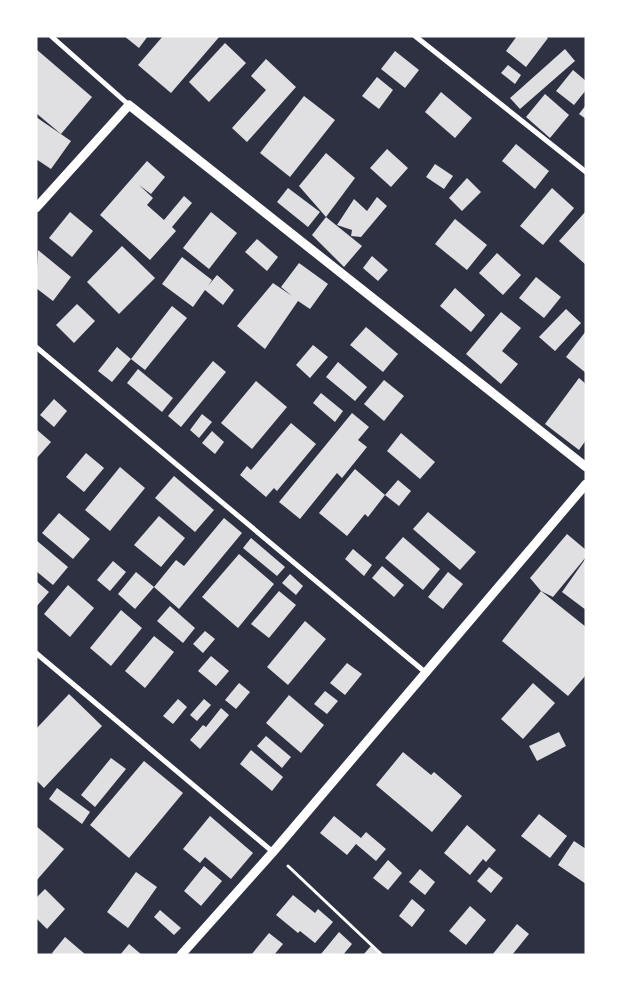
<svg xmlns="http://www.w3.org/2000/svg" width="622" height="991" font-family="Jost,sans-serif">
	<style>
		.building { fill: #e0e0e3 }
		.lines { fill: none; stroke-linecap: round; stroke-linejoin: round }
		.path { stroke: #fff; stroke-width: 3 }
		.minor { stroke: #fff; stroke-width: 5 }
		.tertiary { stroke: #fff; stroke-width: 9 }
	</style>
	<rect width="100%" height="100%" fill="#2d3142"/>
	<g class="building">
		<path d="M 124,36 L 148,36 L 139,48 Z"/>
		<path d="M 163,36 L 220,36 L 171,93 L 138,65 Z"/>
		<path d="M 517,36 L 545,36 L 548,38 L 526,67 L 506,51 Z"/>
		<path d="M 225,43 L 246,63 L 209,102 L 189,82 Z"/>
		<path d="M 36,49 L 92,97 L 61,134 L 36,113 Z"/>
		<path d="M 565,49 L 575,61 L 520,109 L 510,98 Z"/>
		<path d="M 395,51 L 419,70 L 405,88 L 381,69 Z"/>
		<path d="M 266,59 L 296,87 L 247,142 L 232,128 L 266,90 L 251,76 Z"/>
		<path d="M 508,65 L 521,75 L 515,84 L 501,73 Z"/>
		<path d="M 573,70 L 586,81 L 586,90 L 574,105 L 556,91 Z"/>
		<path d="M 377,77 L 393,90 L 379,109 L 362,96 Z"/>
		<path d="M 441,92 L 472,118 L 455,138 L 425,112 Z"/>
		<path d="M 545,94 L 569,115 L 550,138 L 526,117 Z"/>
		<path d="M 304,96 L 335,120 L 290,177 L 260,153 Z"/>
		<path d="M 586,105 L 586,119 L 579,114 Z"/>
		<path d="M 36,117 L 71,141 L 51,169 L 36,159 Z"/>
		<path d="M 516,144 L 549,171 L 535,189 L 502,161 Z"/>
		<path d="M 387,149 L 408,168 L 391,187 L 370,168 Z"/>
		<path d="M 326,153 L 355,178 L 326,217 L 299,186 Z"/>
		<path d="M 147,161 L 165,177 L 151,194 L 139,185 L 153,198 L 147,205 L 164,220 L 184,196 L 192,203 L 172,227 L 176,231 L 150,260 L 100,215 Z"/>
		<path d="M 435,164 L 453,176 L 444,189 L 426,177 Z"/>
		<path d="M 467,178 L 481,192 L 462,211 L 449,198 Z"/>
		<path d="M 288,188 L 320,212 L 308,227 L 277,202 Z"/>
		<path d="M 552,188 L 574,208 L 543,245 L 520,226 Z"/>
		<path d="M 377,197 L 387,206 L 361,237 L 351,236 L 352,230 L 337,225 L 354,199 L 367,211 Z"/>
		<path d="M 586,211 L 586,265 L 559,241 Z"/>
		<path d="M 70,212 L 93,231 L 72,257 L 49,238 Z"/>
		<path d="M 211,212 L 237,233 L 209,269 L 183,248 Z"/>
		<path d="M 326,217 L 362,246 L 344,267 L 312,235 Z"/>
		<path d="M 455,219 L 487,245 L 467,270 L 435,244 Z"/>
		<path d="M 257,239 L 278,257 L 267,271 L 245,252 Z"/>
		<path d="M 122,246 L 155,278 L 119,314 L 87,282 Z"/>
		<path d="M 38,250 L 71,277 L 53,301 L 36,288 Z"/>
		<path d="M 497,253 L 521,275 L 503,295 L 479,273 Z"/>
		<path d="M 372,256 L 388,270 L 378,281 L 363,268 Z"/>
		<path d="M 182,257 L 212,280 L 208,286 L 217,275 L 234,290 L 223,305 L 205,290 L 193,307 L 162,284 Z"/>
		<path d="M 299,263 L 328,284 L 310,309 L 298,301 L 265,349 L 237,326 L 273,283 L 292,296 L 281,287 Z"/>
		<path d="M 536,277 L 561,297 L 544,318 L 519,298 Z"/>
		<path d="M 455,288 L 485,315 L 471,332 L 440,306 Z"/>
		<path d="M 77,304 L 95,321 L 74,343 L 56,325 Z"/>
		<path d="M 172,306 L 187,318 L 145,370 L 131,359 Z"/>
		<path d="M 566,309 L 581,323 L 555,351 L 539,337 Z"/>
		<path d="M 501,312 L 521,328 L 502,351 L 518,364 L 501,384 L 466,354 Z"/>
		<path d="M 366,327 L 398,354 L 383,372 L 350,345 Z"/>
		<path d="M 586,331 L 586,373 L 566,357 Z"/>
		<path d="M 313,345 L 328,357 L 310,378 L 296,365 Z"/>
		<path d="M 117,347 L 131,359 L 112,382 L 98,371 Z"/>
		<path d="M 213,361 L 226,372 L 181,427 L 168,416 Z"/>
		<path d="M 338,362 L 367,387 L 355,401 L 326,377 Z"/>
		<path d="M 138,369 L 173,398 L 162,412 L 127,383 Z"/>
		<path d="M 579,378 L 586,384 L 586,440 L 579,450 L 545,424 Z"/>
		<path d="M 384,380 L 404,396 L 384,421 L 364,404 Z"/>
		<path d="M 256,381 L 287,407 L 252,449 L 221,423 Z"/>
		<path d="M 321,393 L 343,411 L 335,422 L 313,403 Z"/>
		<path d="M 54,399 L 67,411 L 54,427 L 40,415 Z"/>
		<path d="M 352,413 L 369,427 L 358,440 L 367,447 L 342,478 L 337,473 L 300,519 L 279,502 Z"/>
		<path d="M 202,414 L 212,422 L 199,438 L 190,430 Z"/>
		<path d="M 291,423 L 316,444 L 277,491 L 274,488 L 266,497 L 240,475 L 247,466 L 251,470 Z"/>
		<path d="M 36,429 L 51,442 L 36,459 Z"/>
		<path d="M 212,431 L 224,442 L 215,454 L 202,443 Z"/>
		<path d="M 401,433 L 435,462 L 420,479 L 387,451 Z"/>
		<path d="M 86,453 L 104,468 L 84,492 L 66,477 Z"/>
		<path d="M 120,467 L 145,488 L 110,531 L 85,510 Z"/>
		<path d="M 355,469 L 385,495 L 398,480 L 411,491 L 399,506 L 385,495 L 368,517 L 365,514 L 347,536 L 319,513 Z"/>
		<path d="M 174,476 L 214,510 L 195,532 L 155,498 Z"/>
		<path d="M 428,512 L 476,552 L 460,570 L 413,529 Z"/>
		<path d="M 59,513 L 90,539 L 73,559 L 42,533 Z"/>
		<path d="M 159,516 L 185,538 L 161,567 L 134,545 Z"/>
		<path d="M 224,518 L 242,533 L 179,609 L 154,587 L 176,560 L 184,566 Z"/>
		<path d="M 567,534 L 586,550 L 586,557 L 553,597 L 541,591 L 530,578 Z"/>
		<path d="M 403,537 L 440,569 L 423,590 L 385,558 Z"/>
		<path d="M 251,538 L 285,567 L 277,576 L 243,548 Z"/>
		<path d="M 36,540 L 68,567 L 53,585 L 36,571 Z"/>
		<path d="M 353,549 L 372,565 L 364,576 L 345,559 Z"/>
		<path d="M 239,554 L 274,584 L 238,628 L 202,597 Z"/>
		<path d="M 586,558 L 586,610 L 562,592 Z"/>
		<path d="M 113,561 L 126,572 L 110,591 L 97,580 Z"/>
		<path d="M 382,566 L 404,585 L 394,597 L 372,578 Z"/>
		<path d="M 136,572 L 154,587 L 135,609 L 118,594 Z"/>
		<path d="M 448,572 L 463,584 L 443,609 L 428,597 Z"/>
		<path d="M 290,574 L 303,586 L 296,595 L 282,583 Z"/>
		<path d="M 36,581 L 49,592 L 36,607 Z"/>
		<path d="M 68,585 L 94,608 L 70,637 L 44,614 Z"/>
		<path d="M 279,591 L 296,605 L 269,638 L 251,624 Z"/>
		<path d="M 541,591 L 586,627 L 586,675 L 568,696 L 502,641 Z"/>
		<path d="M 170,606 L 195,628 L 183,643 L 157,621 Z"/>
		<path d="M 121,610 L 142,628 L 111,666 L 90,648 Z"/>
		<path d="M 305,621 L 326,639 L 288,685 L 267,667 Z"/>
		<path d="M 205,631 L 215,639 L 203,653 L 193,644 Z"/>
		<path d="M 154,636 L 174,652 L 145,688 L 125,671 Z"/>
		<path d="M 211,656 L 229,671 L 216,686 L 198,671 Z"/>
		<path d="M 347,663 L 362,674 L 345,695 L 330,683 Z"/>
		<path d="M 239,683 L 250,692 L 236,709 L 225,700 Z"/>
		<path d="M 533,683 L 555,703 L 523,739 L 501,719 Z"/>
		<path d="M 325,691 L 338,701 L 327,714 L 314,704 Z"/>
		<path d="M 69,694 L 102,726 L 44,788 L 36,780 L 36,729 Z"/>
		<path d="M 289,695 L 324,725 L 301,753 L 266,723 Z"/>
		<path d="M 178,699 L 187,707 L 173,724 L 163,716 Z"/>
		<path d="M 204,699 L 211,705 L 197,721 L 190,715 Z"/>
		<path d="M 221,708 L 229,715 L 200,749 L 190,740 L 203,725 L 206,727 Z"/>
		<path d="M 559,732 L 566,746 L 537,761 L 529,746 Z"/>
		<path d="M 266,736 L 291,757 L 282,768 L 257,746 Z"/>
		<path d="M 251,750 L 283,777 L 272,791 L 240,764 Z"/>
		<path d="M 403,752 L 431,775 L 434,772 L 462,796 L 432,832 L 376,785 Z"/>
		<path d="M 111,758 L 126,769 L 95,807 L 81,795 Z"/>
		<path d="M 144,761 L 183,793 L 129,858 L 90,825 Z"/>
		<path d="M 57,788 L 90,812 L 82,824 L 49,799 Z"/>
		<path d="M 539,814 L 567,836 L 550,858 L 521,836 Z"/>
		<path d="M 210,816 L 253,853 L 231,879 L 205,857 L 200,863 L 183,849 Z"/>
		<path d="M 334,816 L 361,838 L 366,832 L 386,849 L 376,861 L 356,844 L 347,855 L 320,833 Z"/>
		<path d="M 467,825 L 496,850 L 486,862 L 483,859 L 470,875 L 444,853 Z"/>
		<path d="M 36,826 L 64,849 L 36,881 Z"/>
		<path d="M 574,841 L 586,849 L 586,884 L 558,865 Z"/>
		<path d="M 388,860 L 402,873 L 388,890 L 373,878 Z"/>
		<path d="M 204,866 L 222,881 L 201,906 L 184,891 Z"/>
		<path d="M 489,867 L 503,878 L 491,893 L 477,881 Z"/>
		<path d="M 420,869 L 435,882 L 425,895 L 409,882 Z"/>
		<path d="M 136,872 L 157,887 L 128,928 L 107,912 Z"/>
		<path d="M 45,889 L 65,909 L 47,929 L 36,918 L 36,898 Z"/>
		<path d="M 293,895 L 315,913 L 318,909 L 333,922 L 315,943 L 300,931 L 298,933 L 276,915 Z"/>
		<path d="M 412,899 L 425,910 L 412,927 L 399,916 Z"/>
		<path d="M 470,906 L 486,920 L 466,945 L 449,931 Z"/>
		<path d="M 160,910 L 181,928 L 174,935 L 154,917 Z"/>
		<path d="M 517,924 L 529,934 L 512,955 L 492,955 Z"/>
		<path d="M 339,932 L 352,944 L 343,955 L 322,955 L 321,954 Z"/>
		<path d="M 269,933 L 283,944 L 274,955 L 251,955 Z"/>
		<path d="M 65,937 L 86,955 L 54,955 L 52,953 Z"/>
		<path d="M 129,944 L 142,955 L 120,955 Z"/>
		<path d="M 371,946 L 382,955 L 363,955 Z"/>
	</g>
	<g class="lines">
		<path class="path" d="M 288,866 L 382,955"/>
		<g class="minor">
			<path d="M 51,36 L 129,105"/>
			<path d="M 415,36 L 586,172"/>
			<path d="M 36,347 L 425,672"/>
			<path d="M 36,653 L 273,852"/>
		</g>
		<g class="tertiary">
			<path d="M 36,208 L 129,105 L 586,467"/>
			<path d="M 181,955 L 273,852 L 586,484"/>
		</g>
	</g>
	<rect width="622" height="991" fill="none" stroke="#ffffff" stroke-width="75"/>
</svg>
